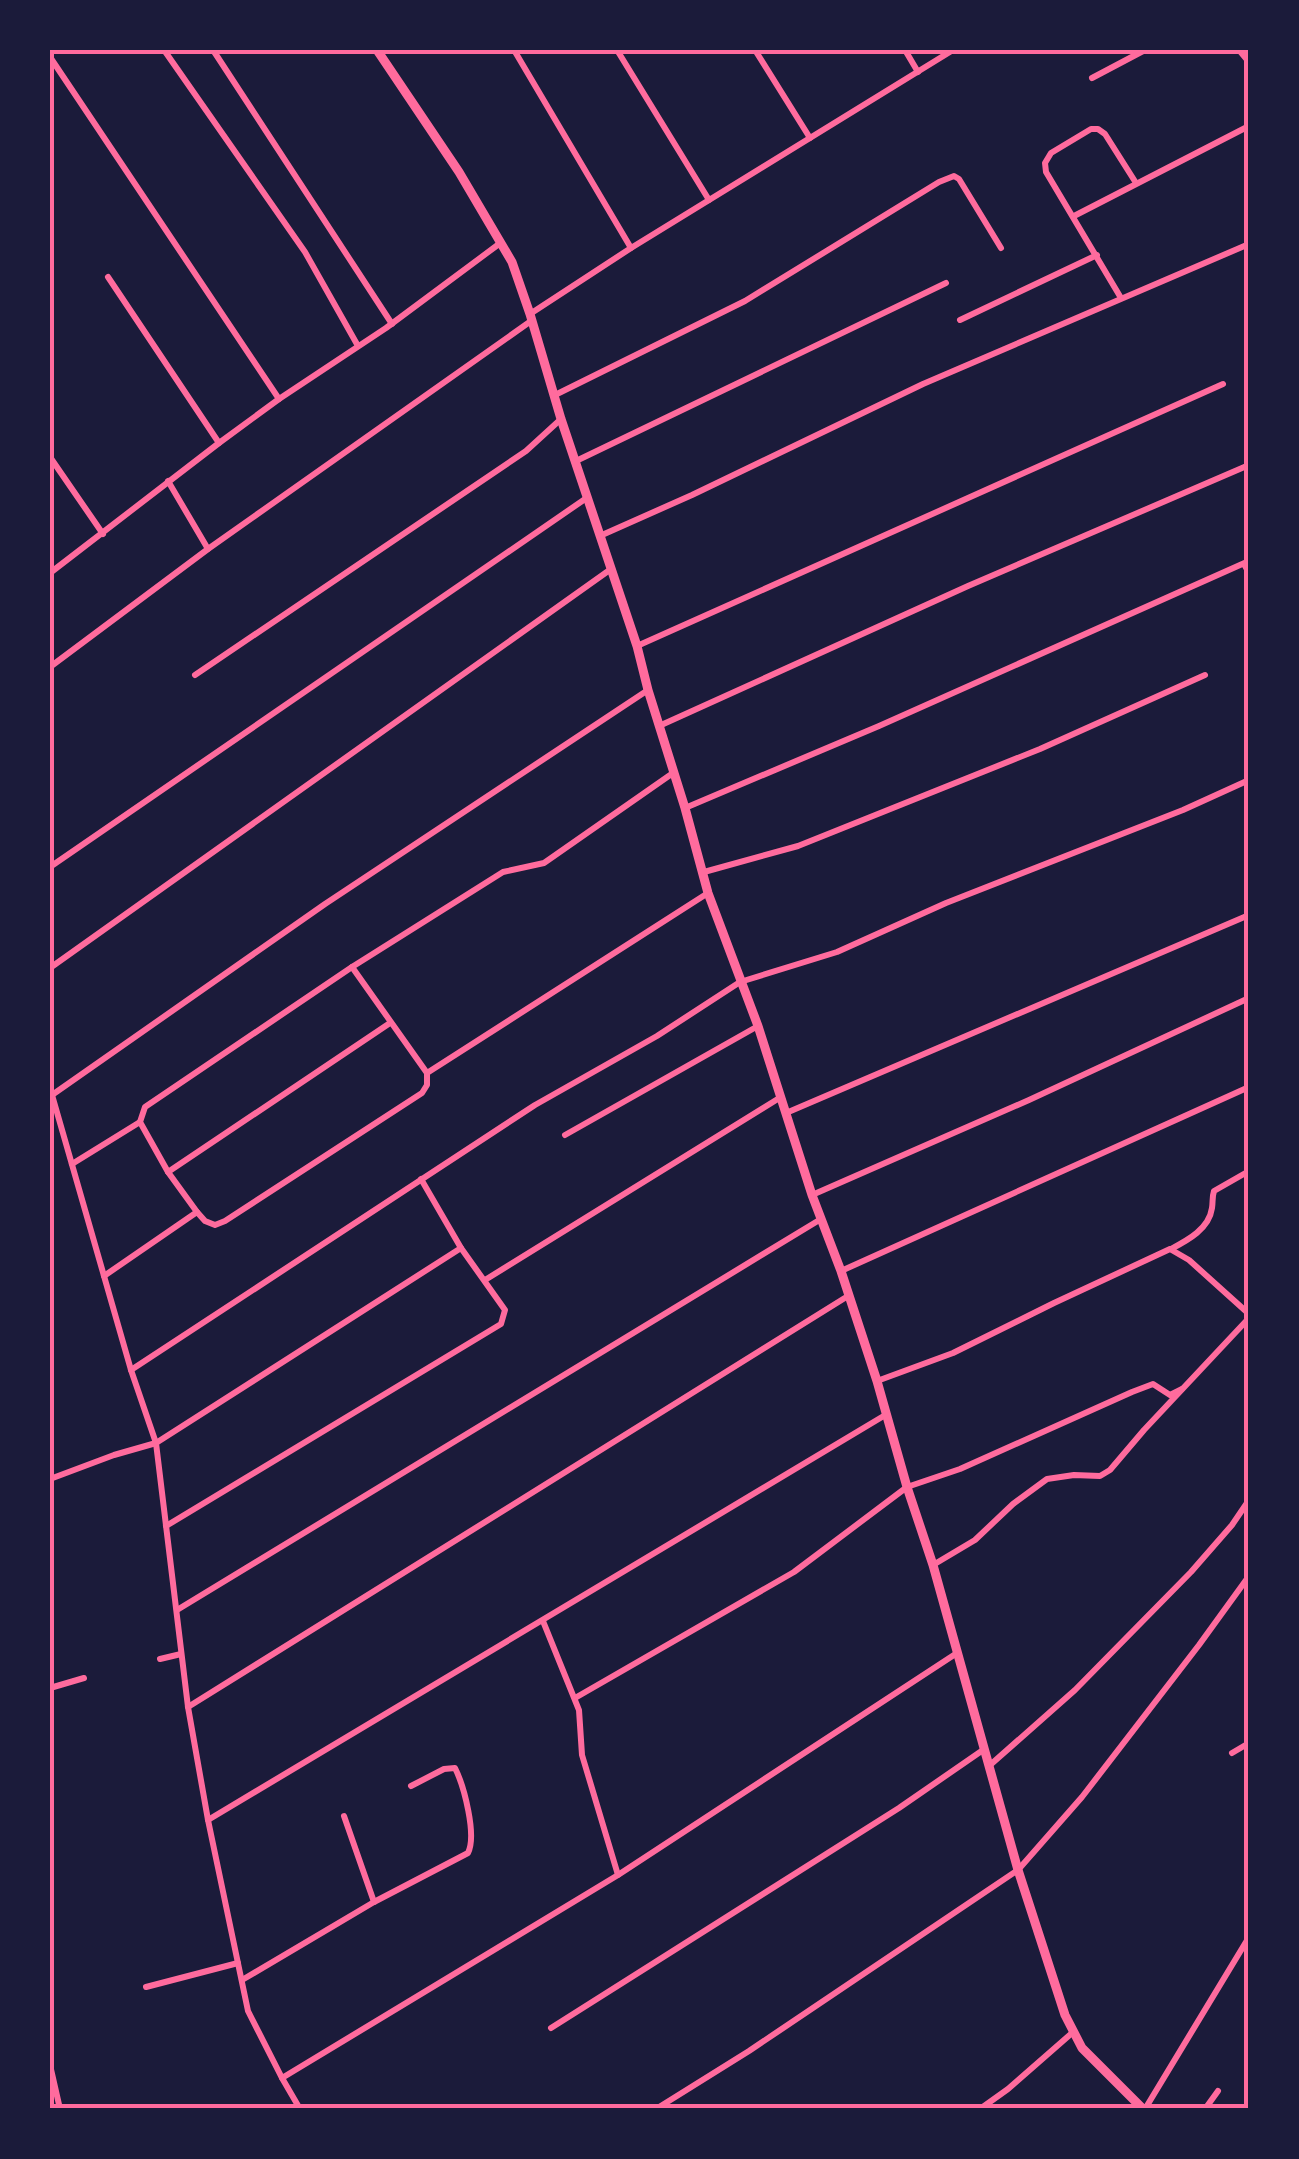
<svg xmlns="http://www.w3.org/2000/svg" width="1299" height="2159" font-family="Ubuntu,sans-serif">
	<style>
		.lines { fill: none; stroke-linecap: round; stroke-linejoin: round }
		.minor { stroke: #ff6b9d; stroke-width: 6 }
		.tertiary { stroke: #ff6b9d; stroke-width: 9 }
		.neatline { fill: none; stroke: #ff6b9d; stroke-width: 4 }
	</style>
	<rect width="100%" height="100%" fill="#1b1b3a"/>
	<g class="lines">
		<g class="minor">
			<path d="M 164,50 L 305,252 L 358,346"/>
			<path d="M 213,50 L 392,324"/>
			<path d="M 514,50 L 631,248"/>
			<path d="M 617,50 L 709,200"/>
			<path d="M 755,50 L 810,138"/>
			<path d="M 905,50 L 918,72"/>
			<path d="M 1239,50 L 1249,62"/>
			<path d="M 50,57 L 279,399"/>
			<path d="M 1092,78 L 1145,50"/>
			<path d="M 1074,216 L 1249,126"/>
			<path d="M 108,277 L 219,443"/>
			<path d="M 1121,298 L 1046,172 L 1045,163 L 1051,153 L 1091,129 L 1098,129 L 1105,134 L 1136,183"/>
			<path d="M 530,314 L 631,248 L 953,50"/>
			<path d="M 960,320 L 1097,255"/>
			<path d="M 555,395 L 745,301 L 939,182 L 954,176 L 959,179 L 1001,248"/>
			<path d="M 50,457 L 103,534"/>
			<path d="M 576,461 L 946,283"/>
			<path d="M 168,481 L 208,549"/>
			<path d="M 602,535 L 692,495 L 923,384 L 1249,244"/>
			<path d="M 1244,564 L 1249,573"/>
			<path d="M 50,573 L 219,443 L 279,399 L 386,328 L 499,244"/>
			<path d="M 637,646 L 1223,384"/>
			<path d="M 50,667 L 208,549 L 531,321"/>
			<path d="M 195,675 L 526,451 L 561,419"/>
			<path d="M 659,726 L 968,586 L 1249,465"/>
			<path d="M 685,808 L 879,726 L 1249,561"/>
			<path d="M 50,867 L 588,497"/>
			<path d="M 704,872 L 798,846 L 1040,749 L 1205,675"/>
			<path d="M 352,967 L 427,1073"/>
			<path d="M 50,968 L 611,569"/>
			<path d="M 50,1088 L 131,1370 L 156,1443 L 188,1707 L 208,1820 L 248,2011 L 282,2078"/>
			<path d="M 52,1095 L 325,904 L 648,690"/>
			<path d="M 786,1113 L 1249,915"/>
			<path d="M 565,1135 L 758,1026"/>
			<path d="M 72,1164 L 140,1122"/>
			<path d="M 168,1172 L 390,1023"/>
			<path d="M 812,1195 L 1029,1100 L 1249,998"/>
			<path d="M 197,1212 L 168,1172 L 140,1122 L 145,1107 L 352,967 L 503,872 L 544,863 L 673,773"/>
			<path d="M 1171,1249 C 1188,1240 1209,1229 1212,1208 C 1213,1202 1212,1197 1214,1191 L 1249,1171"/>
			<path d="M 841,1271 L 1249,1087"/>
			<path d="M 104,1276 L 197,1212 L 205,1221 L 215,1225 L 225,1221 L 422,1093 L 427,1085 L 427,1073 L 708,893"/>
			<path d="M 485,1280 L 781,1097"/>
			<path d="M 131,1370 L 535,1105 L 657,1036 L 740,982 L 837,952 L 946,903 L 1183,810 L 1249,780"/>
			<path d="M 877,1381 L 953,1353 L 1054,1303 L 1170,1249 L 1189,1260 L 1249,1314"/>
			<path d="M 50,1479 L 114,1455 L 156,1443 L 461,1248"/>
			<path d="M 166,1526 L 501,1324 L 505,1310 L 461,1248 L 421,1179"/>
			<path d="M 933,1565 L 975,1540 L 1013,1504 L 1047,1479 L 1074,1475 L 1100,1476 L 1110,1470 L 1144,1430 L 1249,1318"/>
			<path d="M 177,1610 L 821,1219"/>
			<path d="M 543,1621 L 579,1710 L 582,1755 L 618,1875"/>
			<path d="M 160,1659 L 181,1654"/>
			<path d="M 50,1688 L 84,1678"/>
			<path d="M 575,1698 L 794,1572 L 907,1487 L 960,1469 L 1132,1392 L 1153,1384 L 1170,1395 L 1182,1389"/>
			<path d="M 188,1707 L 848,1296"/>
			<path d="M 1232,1753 L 1249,1743"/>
			<path d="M 989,1766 L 1075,1690 L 1191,1572 L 1232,1525 L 1249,1500"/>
			<path d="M 344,1816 L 374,1902"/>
			<path d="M 208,1820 L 887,1414"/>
			<path d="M 242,1980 L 374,1902 L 468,1853 C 477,1835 464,1786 455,1768 L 444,1769 L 411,1786"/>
			<path d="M 146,1987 L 238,1963"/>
			<path d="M 551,2028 L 899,1808 L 983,1750"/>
			<path d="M 50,2065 L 60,2109"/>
			<path d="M 300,2109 L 282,2078 L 618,1875 L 957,1653"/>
			<path d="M 656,2109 L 749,2051 L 1018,1870 L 1082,1797 L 1199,1645 L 1249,1576"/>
			<path d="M 980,2109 L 1008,2089 L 1072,2033"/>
			<path d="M 1145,2109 L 1249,1937"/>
			<path d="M 1205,2109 L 1218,2091"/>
		</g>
		<path class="tertiary" d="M 377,50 L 459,172 L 512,262 L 530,314 L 561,419 L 637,646 L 648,690 L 685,808 L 708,893 L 758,1026 L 812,1195 L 841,1271 L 877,1381 L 907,1487 L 933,1565 L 1018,1870 L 1065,2015 L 1082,2048 L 1143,2109"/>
	</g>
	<rect width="1299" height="2159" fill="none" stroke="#1b1b3a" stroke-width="105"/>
	<rect x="52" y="52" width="1194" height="2054" class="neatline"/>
</svg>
